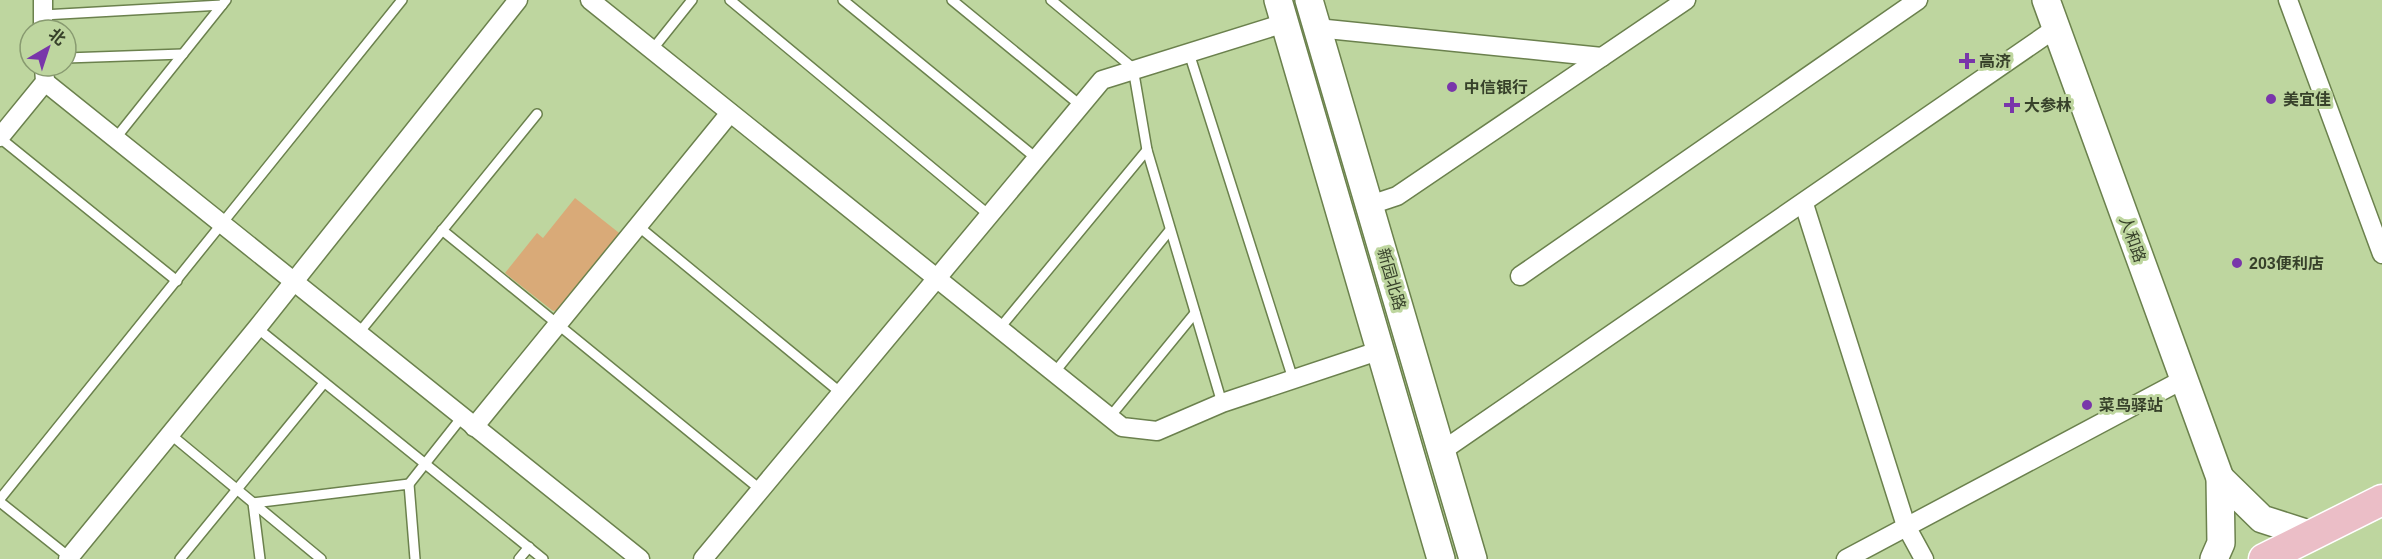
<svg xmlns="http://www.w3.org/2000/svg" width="2382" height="559" font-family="Arial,'Noto Sans SC',sans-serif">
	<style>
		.green { fill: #d9aa78 }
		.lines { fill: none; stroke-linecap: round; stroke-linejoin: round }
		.lane-casing { stroke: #6b814d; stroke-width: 12 }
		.street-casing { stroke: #6b814d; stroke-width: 21 }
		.secondary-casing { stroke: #6b814d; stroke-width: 30 }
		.primary-casing { stroke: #fff; stroke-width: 33 }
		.lane { stroke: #fff; stroke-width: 9 }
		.street { stroke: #fff; stroke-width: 18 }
		.secondary { stroke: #fff; stroke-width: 27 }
		.primary { stroke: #ebbec7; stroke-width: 30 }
		.poi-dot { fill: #7936aa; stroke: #bed69f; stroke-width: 2 }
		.labels { text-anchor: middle; stroke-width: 6; stroke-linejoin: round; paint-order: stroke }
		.poi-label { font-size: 16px; font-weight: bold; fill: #37412a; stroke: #bed69f; text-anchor: start }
		.street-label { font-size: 16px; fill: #37412a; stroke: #bed69f }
	</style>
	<rect width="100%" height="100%" fill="#bed69f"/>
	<path class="green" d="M 575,198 L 623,236 L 566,308 L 553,311 L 505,273 L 537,233 L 543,238 Z"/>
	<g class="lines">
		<g class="lane-casing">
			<g id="lane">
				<path d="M 730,0 L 989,215"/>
				<path d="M 843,0 L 1036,158"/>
				<path d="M 952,0 L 1080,105"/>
				<path d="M 1051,0 L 1133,68 L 1147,150 L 1222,403"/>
				<path d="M 43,15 L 222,5"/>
				<path d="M 652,50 L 692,0"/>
				<path d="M 1189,53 L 1293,379"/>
				<path d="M 66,58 L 183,54"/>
				<path d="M 0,138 L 177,281"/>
				<path d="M 115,139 L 226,0"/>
				<path d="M 638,226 L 841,393"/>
				<path d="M 442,230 L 761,490"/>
				<path d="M 257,328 L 543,559"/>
				<path d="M 999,329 L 1147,150"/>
				<path d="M 358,334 L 537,114"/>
				<path d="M 1054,373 L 1170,230"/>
				<path d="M 1109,418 L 1195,313"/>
				<path d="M 170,434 L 321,559"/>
				<path d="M 409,484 L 462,417"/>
				<path d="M 0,499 L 402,0"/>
				<path d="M 0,502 L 69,557"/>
				<path d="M 180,559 L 324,383"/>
				<path d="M 260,559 L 253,503 L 409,484 L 415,559"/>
				<path d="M 519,559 L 529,547"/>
			</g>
		</g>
		<g class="street-casing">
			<g id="street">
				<path d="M 43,0 L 43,30"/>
				<path d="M 590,0 L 1122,427 L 1157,431 L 1222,403 L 1378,351"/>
				<path d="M 2288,0 L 2382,254"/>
				<path d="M 1317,28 L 1602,57"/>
				<path d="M 45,82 L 640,559"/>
				<path d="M 0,137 L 45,82 L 44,66"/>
				<path d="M 1804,204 L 1906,526 L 1924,559"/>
				<path d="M 1370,205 L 1397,196 L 1686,0"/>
				<path d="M 1520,276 L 1918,0"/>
				<path d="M 474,427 L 730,113"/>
				<path d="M 1442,451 L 2056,28"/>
				<path d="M 68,559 L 257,328 L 518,0"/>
				<path d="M 703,559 L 1102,80 L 1285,23"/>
				<path d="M 1846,559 L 2184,379"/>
			</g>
		</g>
		<g class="secondary-casing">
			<g id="secondary">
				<path d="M 1278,0 L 1441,559"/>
				<path d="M 1309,0 L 1473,559"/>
				<path d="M 2046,0 L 2220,478 L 2221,543 L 2214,559"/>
				<path d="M 2220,478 L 2262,519 L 2312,535"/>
			</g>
		</g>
		<g class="primary-casing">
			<path id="primary" d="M 2264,559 L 2382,500"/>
		</g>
		<use href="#lane" class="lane"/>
		<use href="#street" class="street"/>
		<use href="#secondary" class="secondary"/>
		<use href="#primary" class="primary"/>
	</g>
	<g class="poi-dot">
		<path d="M1964 52h6v6h6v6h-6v6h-6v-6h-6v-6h6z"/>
		<circle cx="1452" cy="87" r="6"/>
		<circle cx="2271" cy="99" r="6"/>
		<path d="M2009 96h6v6h6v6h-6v6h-6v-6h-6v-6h6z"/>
		<circle cx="2237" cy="263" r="6"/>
		<circle cx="2087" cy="405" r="6"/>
	</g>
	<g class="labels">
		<g class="poi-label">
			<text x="1979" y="67">高济</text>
			<text x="1464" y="93">中信银行</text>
			<text x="2283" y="105">美宜佳</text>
			<text x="2024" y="111">大参林</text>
			<text x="2249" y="269">203便利店</text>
			<text x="2099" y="411">菜鸟驿站</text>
		</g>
		<g class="street-label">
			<text transform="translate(2133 239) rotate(70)" y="6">人和路</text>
			<text transform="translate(1392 279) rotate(74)" y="6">新园北路</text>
		</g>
	</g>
	<g transform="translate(48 48) rotate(39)"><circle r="28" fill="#bed69f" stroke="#889a70" stroke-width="1.5"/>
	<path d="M0-4.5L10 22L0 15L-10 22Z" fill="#7936aa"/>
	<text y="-9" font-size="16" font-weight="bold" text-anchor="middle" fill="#37412a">北</text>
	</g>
</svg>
